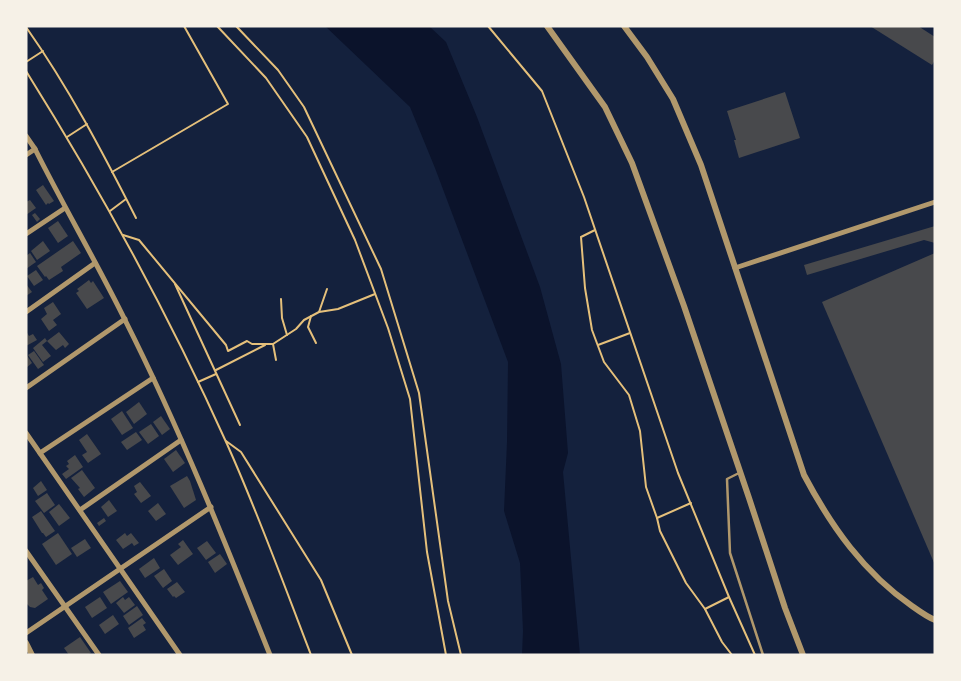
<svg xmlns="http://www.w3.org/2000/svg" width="961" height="681" font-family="'Fira Sans Condensed',sans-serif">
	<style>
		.water { fill: #0b132b }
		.building { fill: #48494c }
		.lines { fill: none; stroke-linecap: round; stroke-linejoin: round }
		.path { stroke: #e5c07b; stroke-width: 2 }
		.service { stroke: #b1986c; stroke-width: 2.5 }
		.minor { stroke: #b1986c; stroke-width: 5 }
		.tertiary { stroke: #b1986c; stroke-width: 6 }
	</style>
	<rect width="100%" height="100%" fill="#14213d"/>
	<path class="water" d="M 325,26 L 429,26 L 446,42 L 477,117 L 540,287 L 561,364 L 568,453 L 563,472 L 580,655 L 522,655 L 523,631 L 520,563 L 504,511 L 507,442 L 508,362 L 435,168 L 410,107 Z"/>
	<g class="building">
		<path d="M 870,26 L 918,26 L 935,37 L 935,60 L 932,65 Z"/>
		<path d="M 785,92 L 800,138 L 739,158 L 734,140 L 736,140 L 727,111 Z"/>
		<path d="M 43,185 L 54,201 L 49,204 L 48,203 L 46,205 L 36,190 Z"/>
		<path d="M 30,200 L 36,208 L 26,215 L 26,202 Z"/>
		<path d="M 35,213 L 40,219 L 37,222 L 32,215 Z"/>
		<path d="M 58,221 L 68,236 L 58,243 L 48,228 Z"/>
		<path d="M 935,226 L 935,243 L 924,240 L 807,275 L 804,265 Z"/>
		<path d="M 43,241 L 50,251 L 37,260 L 31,251 Z"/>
		<path d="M 73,241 L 81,253 L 61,267 L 63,271 L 49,280 L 46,276 L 45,277 L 37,266 Z"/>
		<path d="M 30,253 L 36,262 L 26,269 L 26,256 Z"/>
		<path d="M 935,253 L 935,565 L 822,302 Z"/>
		<path d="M 36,270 L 43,280 L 34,286 L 27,276 Z"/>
		<path d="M 89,280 L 91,283 L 93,281 L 104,298 L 87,309 L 76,293 L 79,291 L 77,289 Z"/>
		<path d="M 26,284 L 32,292 L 26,296 Z"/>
		<path d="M 53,302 L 61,314 L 53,320 L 57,325 L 49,331 L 41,319 L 47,314 L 44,308 Z"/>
		<path d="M 26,331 L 29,336 L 33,334 L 37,340 L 26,346 Z"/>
		<path d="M 59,332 L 69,344 L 65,348 L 63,345 L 56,350 L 47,341 Z"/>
		<path d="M 45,338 L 47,341 L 42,345 L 51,356 L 43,362 L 33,348 Z"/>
		<path d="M 34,351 L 44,365 L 38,369 L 28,355 Z"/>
		<path d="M 26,354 L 32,363 L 26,368 Z"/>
		<path d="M 139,402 L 147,414 L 134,424 L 126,412 Z"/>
		<path d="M 122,411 L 133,428 L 122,435 L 111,419 Z"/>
		<path d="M 161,416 L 170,429 L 162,435 L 153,422 Z"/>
		<path d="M 151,424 L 159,436 L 148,444 L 139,432 Z"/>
		<path d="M 136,432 L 142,440 L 127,450 L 121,442 Z"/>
		<path d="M 87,434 L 101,454 L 88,463 L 82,455 L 87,452 L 79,440 Z"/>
		<path d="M 176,450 L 185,463 L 173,472 L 164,459 Z"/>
		<path d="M 75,455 L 83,467 L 66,479 L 62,474 L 69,469 L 66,466 L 69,464 L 67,461 Z"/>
		<path d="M 82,470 L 95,488 L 84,497 L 78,489 L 80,488 L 71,478 Z"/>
		<path d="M 187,476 L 190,481 L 196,500 L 184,508 L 170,486 Z"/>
		<path d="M 41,481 L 47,490 L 38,496 L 33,488 Z"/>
		<path d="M 140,482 L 151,496 L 141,503 L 134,494 L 137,492 L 134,486 Z"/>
		<path d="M 47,493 L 55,505 L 44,513 L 35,501 Z"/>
		<path d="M 109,500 L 117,511 L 108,517 L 101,507 Z"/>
		<path d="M 158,503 L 166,514 L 156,521 L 148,511 Z"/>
		<path d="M 59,504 L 70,518 L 59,526 L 49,512 Z"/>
		<path d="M 41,511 L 55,531 L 46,537 L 43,533 L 42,533 L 32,517 Z"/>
		<path d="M 104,518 L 106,521 L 99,526 L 97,523 Z"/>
		<path d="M 58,533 L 72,554 L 56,565 L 42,544 Z"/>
		<path d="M 125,533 L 127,536 L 131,533 L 139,543 L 134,546 L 132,543 L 123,549 L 116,540 Z"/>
		<path d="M 85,539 L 91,548 L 77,557 L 71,548 Z"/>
		<path d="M 183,540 L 193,554 L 178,565 L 170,555 L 181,547 L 178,544 Z"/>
		<path d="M 207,541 L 216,553 L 206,560 L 197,548 Z"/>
		<path d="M 220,554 L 227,564 L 215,573 L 208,562 Z"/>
		<path d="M 154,558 L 160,568 L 145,578 L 139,569 Z"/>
		<path d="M 164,569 L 172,581 L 163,588 L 154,576 Z"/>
		<path d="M 33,577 L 38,585 L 41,583 L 44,588 L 42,590 L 48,599 L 35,608 L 30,607 L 26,603 L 26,581 Z"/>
		<path d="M 120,581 L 128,592 L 111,604 L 103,592 Z"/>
		<path d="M 177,582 L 185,592 L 176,598 L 174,596 L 173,597 L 167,589 Z"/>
		<path d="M 100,597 L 107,608 L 92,618 L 85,607 Z"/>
		<path d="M 123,597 L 125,600 L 129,597 L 135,605 L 124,613 L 116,603 Z"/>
		<path d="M 137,606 L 143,615 L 129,625 L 123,616 Z"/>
		<path d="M 113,615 L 119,624 L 105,634 L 99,625 Z"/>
		<path d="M 142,618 L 146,623 L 143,625 L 146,630 L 134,638 L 128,628 Z"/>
		<path d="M 80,637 L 91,653 L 87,655 L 69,655 L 64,648 Z"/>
	</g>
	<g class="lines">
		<g class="path">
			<path d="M 217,26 L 266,78 L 307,137 L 355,240 L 388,328 L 410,399 L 427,552 L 446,655"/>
			<path d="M 236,26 L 278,70 L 304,107 L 381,269 L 419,393 L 448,601 L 461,655"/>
			<path d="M 488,26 L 542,91 L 584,197 L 678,473 L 729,597 L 755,655"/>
			<path d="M 934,26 L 935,27"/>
			<path d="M 26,27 C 69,88 103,153 136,218"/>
			<path d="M 26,62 L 43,51"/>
			<path d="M 26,71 C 101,191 169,315 227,444 C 258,513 284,585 311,655"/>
			<path d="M 67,137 L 87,124"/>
			<path d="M 112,172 L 228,104 L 184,26"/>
			<path d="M 110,211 L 126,199"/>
			<path d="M 595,230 L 581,237 L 585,288 L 592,330 L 604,362 L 629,395 L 640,431 L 646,487 L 657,518 L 660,531 L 686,583 L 705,609 L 722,642 L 732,655"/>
			<path d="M 123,235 L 139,240 L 226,345 L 228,351 L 247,341 L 252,344 L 273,344"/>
			<path d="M 175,284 L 240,425"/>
			<path d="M 327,289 L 319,312 L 338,309 L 375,294"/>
			<path d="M 281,299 L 282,318 L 287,335"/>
			<path d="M 311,316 L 308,327 L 316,343"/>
			<path d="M 598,345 L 630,333"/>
			<path d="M 276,360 L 273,344 L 296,329 L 304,320 L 319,312"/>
			<path d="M 216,370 L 265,345"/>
			<path d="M 198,382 L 216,374"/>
			<path d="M 226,441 L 241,452 L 321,580 L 352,655"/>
			<path d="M 657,518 L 691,503"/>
			<path d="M 705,609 L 729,597"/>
		</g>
		<path class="service" d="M 741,472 L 727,479 L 730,553 L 763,655"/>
		<g class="minor">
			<path d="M 26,136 L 35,149 C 64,207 97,263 125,320 C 180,429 225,542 270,655"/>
			<path d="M 26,155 L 35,149"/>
			<path d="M 26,234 L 65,208"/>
			<path d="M 735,268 L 935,202"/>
			<path d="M 26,312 L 95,263"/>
			<path d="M 26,388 L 125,319"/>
			<path d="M 26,433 L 180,655"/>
			<path d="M 40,453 L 153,378"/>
			<path d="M 80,510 L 181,440"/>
			<path d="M 26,551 L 99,655"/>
			<path d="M 26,633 L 211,507"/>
		</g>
		<g class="tertiary">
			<path d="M 547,26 L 605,107 L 632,163 L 684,306 L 749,498 L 785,608 L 803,655"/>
			<path d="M 624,26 L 647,57 L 673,99 L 701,165 L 804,475 C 831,526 864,573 912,606 C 919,611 927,617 935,620"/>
			<path d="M 26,643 L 32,655"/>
		</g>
	</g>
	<rect width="961" height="681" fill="none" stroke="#f6f1e7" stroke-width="55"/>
</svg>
